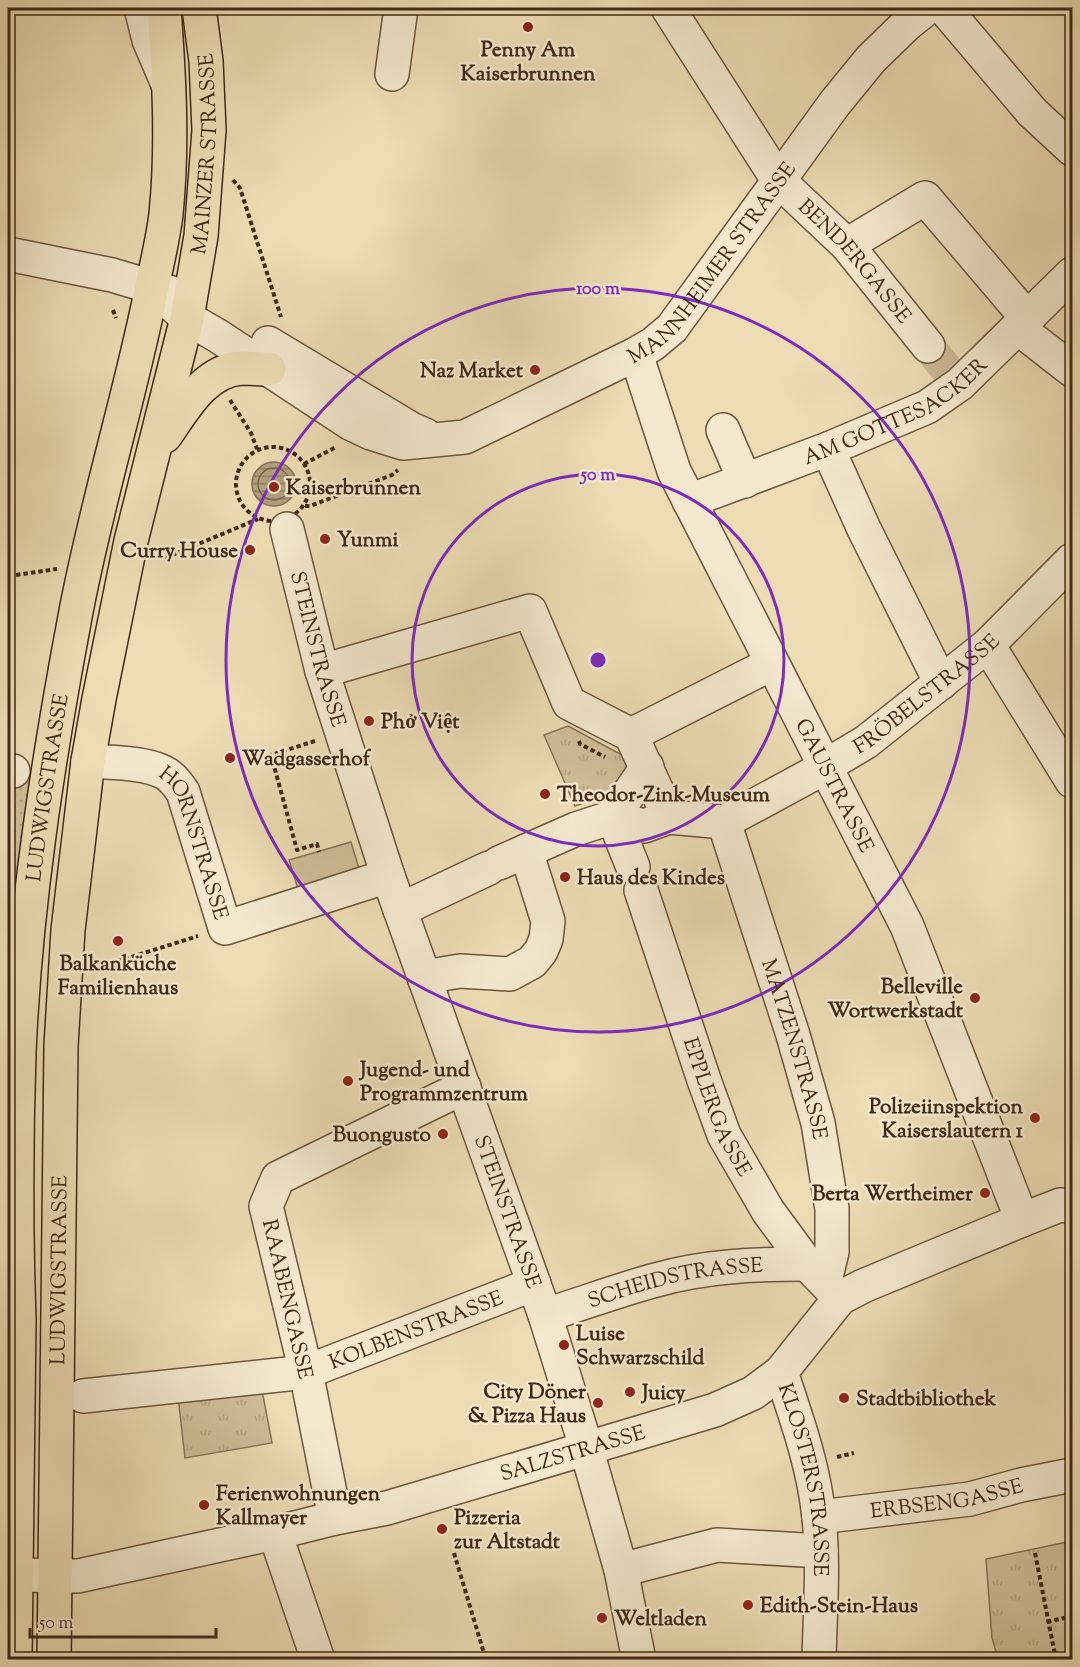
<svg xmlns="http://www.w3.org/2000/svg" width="1080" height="1667" font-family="'Sorts Mill Goudy',serif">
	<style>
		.grass { fill: url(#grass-dots); stroke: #887458; stroke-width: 1.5 }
		.park { fill: url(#park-tufts); stroke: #887458; stroke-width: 1.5 }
		.garden { fill: #d0be99; stroke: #887458; stroke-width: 1.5 }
		.water { fill: url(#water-rules); stroke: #857054; stroke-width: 1.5 }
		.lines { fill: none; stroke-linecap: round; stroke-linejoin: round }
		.shore { stroke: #7a644a; stroke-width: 1.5 }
		.minor-tunnel { stroke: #cbb894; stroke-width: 33; stroke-dasharray: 33 16; stroke-linecap: butt }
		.minor-casing { stroke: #6c563e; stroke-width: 36 }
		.major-casing { stroke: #412916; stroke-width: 36 }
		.path { stroke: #412916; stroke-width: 4; stroke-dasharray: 4.5 3; stroke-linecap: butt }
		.minor { stroke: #f3e8ce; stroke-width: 33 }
		.major { stroke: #eddcb4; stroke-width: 33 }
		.ring { fill: none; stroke: #7b2cbf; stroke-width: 3 }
		.poi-dot { fill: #8f2418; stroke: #f3e8ce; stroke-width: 2 }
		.labels { text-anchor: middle; stroke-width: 5; stroke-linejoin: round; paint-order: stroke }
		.poi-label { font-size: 21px; font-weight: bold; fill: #412916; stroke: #f3e8ce; text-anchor: start }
		.street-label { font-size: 21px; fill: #412916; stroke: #f3e8ce }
		.centre { fill: #7b2cbf; stroke: #f3e8ce; stroke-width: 3 }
		.ring-label { font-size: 18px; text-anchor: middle; font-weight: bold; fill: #7b2cbf; stroke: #f3e8ce; stroke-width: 5; stroke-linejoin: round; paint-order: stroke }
	</style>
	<defs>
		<pattern id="grass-dots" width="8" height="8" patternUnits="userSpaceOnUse" patternTransform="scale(1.5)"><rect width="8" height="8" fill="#d0be99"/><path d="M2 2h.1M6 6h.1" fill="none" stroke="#b4a383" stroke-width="1.8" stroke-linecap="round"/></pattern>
		<pattern id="park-tufts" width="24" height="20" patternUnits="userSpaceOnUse" patternTransform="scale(1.5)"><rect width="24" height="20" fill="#d0be99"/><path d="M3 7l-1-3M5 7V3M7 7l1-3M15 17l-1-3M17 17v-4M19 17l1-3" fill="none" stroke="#b4a383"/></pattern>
		<pattern id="water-rules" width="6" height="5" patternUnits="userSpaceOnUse" patternTransform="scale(1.5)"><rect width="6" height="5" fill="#b39f7e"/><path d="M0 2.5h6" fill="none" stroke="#938266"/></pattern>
	</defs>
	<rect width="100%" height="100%" fill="#eddcb4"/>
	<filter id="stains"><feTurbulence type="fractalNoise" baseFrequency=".00333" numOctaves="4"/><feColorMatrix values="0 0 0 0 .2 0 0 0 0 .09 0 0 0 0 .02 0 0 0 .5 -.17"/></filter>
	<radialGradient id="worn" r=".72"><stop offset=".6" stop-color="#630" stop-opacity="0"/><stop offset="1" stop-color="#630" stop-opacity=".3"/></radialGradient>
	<path class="grass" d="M 35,768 L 8,1038 L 8,780 L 24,776 L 29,770 Z"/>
	<g class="park">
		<path d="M 568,726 L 624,756 L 630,771 L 618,791 L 575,806 L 544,735 Z"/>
		<path d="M 261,1385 L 272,1443 L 185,1458 L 178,1396 Z"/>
		<path d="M 1072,1541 L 1072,1659 L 998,1659 L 992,1638 L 986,1559 Z"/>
	</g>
	<path class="garden" d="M 351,842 L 360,872 L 298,889 L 289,860 Z"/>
	<circle class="water" cx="274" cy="484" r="22"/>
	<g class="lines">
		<circle class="shore" cx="274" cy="484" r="16"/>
		<path class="minor-tunnel" d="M 928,346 L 948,371"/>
		<g class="minor-casing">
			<g id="minor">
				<path d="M 141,8 L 149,40 L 167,82"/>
				<path id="s1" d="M 668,8 L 778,180 L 847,245 L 928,346"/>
				<path d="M 944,8 L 1032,112 L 1072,149"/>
				<path d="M 392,74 L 401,8"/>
				<path d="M 847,245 L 925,198 L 1028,319"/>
				<path d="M 8,254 L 112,275 L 172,293"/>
				<path id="s2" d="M 152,286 L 187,318 L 218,336 L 350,423 L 371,433 L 403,443 L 465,437 L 636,354 L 653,344 L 672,328 L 835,103 L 871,59 L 907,24 L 927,8"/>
				<path d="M 1018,328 L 1072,370"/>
				<path d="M 268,343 L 411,429 L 425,435"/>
				<path id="s3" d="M 636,354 L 674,471 L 907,926 L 1022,1220"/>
				<path d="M 723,430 L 745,481"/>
				<path d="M 828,449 L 864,529 L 941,683"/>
				<path id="s4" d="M 689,501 L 828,449 L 927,407 L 960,384 L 1072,274"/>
				<path id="s5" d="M 287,529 L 322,671 L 388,876 L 545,1315 L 583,1437 L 621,1570 L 639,1660"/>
				<path d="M 988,645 L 1072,781"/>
				<path d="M 322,671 L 530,611 L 569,703 L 631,735 L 771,664"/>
				<path d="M 631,735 L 669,817"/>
				<path id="s6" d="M 88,761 C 110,763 144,762 163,772 C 172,776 178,785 183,792 L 225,928 L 388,876"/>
				<path d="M 8,772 L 13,771"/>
				<path id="s7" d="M 613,817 L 644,826 L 669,817 L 724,822 L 809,776 L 866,742 L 988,645 L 1072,560"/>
				<path d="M 613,817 L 647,767"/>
				<path d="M 613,817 L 633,867"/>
				<path id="s8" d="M 724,822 L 793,1035 L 818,1123 L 832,1209 L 832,1252 L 825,1281"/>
				<path d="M 499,863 L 576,829 L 613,817"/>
				<path id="s9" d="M 641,890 L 704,1080 L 724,1135 L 768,1211 L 807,1264 L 837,1295"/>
				<path d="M 400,910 L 489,868"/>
				<path d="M 425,980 L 436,975 L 460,971 L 510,974 L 532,962 L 541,951 L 546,939 L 548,921 L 526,851"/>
				<path id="s10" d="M 545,1315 C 582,1304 618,1290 656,1280 C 705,1266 757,1264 807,1264"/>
				<path id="s11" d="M 781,1372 C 797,1420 814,1467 819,1518 C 824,1564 820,1613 819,1660"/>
				<path id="s12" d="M 83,1396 L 306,1372 L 534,1284"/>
				<path id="s13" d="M 819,1517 L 970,1499 L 1021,1485 L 1072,1475"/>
				<path d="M 335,1518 L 306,1372 L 266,1206 L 278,1178 L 464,1087"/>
				<path d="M 275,1533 L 318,1660"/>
				<path d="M 621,1570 L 717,1545 L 821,1551"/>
				<path id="s14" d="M 16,1575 L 78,1576 L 275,1533 L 335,1518 L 387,1508 L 715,1410 L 753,1393 L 781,1372 L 840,1298 L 863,1286 L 1022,1220 L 1060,1205 L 1072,1206"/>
			</g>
		</g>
		<g class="major-casing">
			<g id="major">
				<path d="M 165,436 C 184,409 204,371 241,368 C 250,368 260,369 269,369"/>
				<path id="s15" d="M 15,1660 L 19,1320 C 16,1232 16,1142 19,1053 C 25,908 48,760 75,617 C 95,508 129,401 151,292 C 156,267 163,240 166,214 C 173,145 169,77 164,8"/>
				<path id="s16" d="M 54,1660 L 61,1046 L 68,930 L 88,761 L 99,699 L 131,541 L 187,318 L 201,236 L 209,130 L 206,61 L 199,8"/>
			</g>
		</g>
		<g class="path">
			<path d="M 233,180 L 240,188 L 281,317"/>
			<path d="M 113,310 L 116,318"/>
			<path d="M 230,400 L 251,433 L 257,449"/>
			<circle cx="273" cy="484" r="37"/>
			<path d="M 304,464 L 336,447"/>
			<path d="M 305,506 L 310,506 L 392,475 L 398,470"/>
			<path d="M 165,558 L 258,519"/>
			<path d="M 16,575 L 57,569"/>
			<path d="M 315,741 L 271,755 L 297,850 L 317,844 L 319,852"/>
			<path d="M 579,741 L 580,744 L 605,757"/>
			<path d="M 103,966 L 198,936"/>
			<path d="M 837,1457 L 854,1453"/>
			<path d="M 454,1553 L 486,1660"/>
			<path d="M 1035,1553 L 1056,1660"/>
			<path d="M 1047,1622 L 1072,1616"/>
		</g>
		<use href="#minor" class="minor"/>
		<use href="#major" class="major"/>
	</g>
	<g class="ring">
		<circle cx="598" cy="660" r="186"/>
		<circle cx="598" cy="660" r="372"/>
	</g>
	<g class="poi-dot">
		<circle cx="528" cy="27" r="6"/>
		<circle cx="535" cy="370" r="6"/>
		<circle cx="274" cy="487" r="6"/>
		<circle cx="325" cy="539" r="6"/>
		<circle cx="250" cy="550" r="6"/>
		<circle cx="369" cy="721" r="6"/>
		<circle cx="230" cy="758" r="6"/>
		<circle cx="545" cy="794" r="6"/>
		<circle cx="565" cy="877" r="6"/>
		<circle cx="118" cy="941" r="6"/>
		<circle cx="975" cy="998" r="6"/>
		<circle cx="348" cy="1081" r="6"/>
		<circle cx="1035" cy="1118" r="6"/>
		<circle cx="443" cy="1134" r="6"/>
		<circle cx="985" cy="1193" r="6"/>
		<circle cx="564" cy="1345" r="6"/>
		<circle cx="630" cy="1392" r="6"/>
		<circle cx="844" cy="1398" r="6"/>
		<circle cx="598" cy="1403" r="6"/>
		<circle cx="204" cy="1505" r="6"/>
		<circle cx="442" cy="1529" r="6"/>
		<circle cx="748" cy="1605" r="6"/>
		<circle cx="602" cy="1618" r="6"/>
	</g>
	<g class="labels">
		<g class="poi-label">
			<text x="528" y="56" text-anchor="middle">Penny Am<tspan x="528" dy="24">Kaiserbrunnen</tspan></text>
			<text x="523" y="377" text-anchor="end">Naz Market</text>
			<text x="286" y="494">Kaiserbrunnen</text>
			<text x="337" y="546">Yunmi</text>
			<text x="238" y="557" text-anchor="end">Curry House</text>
			<text x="381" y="728">Phở Việt</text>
			<text x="242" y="765">Wadgasserhof</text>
			<text x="557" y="801">Theodor-Zink-Museum</text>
			<text x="577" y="884">Haus des Kindes</text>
			<text x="118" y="970" text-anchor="middle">Balkanküche<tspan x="118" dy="24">Familienhaus</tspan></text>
			<text x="963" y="993" text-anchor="end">Belleville<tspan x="963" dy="24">Wortwerkstadt</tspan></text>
			<text x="360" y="1076">Jugend- und<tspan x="360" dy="24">Programmzentrum</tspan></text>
			<text x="1023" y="1113" text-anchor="end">Polizeiinspektion<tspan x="1023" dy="24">Kaiserslautern 1</tspan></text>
			<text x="431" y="1141" text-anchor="end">Buongusto</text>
			<text x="973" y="1200" text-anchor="end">Berta Wertheimer</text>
			<text x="576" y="1340">Luise<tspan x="576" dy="24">Schwarzschild</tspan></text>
			<text x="586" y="1398" text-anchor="end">City Döner<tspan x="586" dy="24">&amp; Pizza Haus</tspan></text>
			<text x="642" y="1399">Juicy</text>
			<text x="856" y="1405">Stadtbibliothek</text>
			<text x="216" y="1500">Ferienwohnungen<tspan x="216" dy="24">Kallmayer</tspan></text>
			<text x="454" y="1524">Pizzeria<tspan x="454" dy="24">zur Altstadt</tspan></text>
			<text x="760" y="1612">Edith-Stein-Haus</text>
			<text x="614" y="1625">Weltladen</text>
		</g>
		<g class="street-label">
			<text dy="7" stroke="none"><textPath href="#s16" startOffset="1520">MAINZER STRASSE</textPath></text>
			<text dy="7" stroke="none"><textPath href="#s2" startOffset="670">MANNHEIMER STRASSE</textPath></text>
			<text dy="7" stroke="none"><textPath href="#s1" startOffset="316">BENDERGASSE</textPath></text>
			<text dy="7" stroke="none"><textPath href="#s4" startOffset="226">AM GOTTESACKER</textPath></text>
			<text dy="7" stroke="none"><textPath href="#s5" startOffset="124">STEINSTRASSE</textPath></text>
			<text dy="7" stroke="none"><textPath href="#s7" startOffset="354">FRÖBELSTRASSE</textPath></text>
			<text dy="7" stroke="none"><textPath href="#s3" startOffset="476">GAUSTRASSE</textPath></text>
			<text dy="7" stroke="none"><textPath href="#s15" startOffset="874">LUDWIGSTRASSE</textPath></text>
			<text dy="7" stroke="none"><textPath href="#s6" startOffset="156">HORNSTRASSE</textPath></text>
			<text dy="7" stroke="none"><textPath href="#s8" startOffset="238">MATZENSTRASSE</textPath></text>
			<text dy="7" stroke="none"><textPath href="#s9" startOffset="230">EPPLERGASSE</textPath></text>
			<text dy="7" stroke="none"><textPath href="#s5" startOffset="718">STEINSTRASSE</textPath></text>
			<text dy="7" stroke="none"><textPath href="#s16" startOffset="390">LUDWIGSTRASSE</textPath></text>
			<text dy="7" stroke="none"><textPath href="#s10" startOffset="135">SCHEIDSTRASSE</textPath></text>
			<text transform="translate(288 1299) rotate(77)" y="7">RAABENGASSE</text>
			<text dy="7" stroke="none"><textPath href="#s12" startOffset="342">KOLBENSTRASSE</textPath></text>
			<text dy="7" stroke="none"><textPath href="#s14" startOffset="572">SALZSTRASSE</textPath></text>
			<text dy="7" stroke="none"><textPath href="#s11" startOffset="111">KLOSTERSTRASSE</textPath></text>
			<text dy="7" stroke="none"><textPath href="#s13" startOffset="129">ERBSENGASSE</textPath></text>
		</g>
	</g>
	<circle cx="598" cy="660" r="9" class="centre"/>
	<g class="ring-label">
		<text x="598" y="294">100 m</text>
		<text x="598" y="480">50 m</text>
	</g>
	<rect width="1080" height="1667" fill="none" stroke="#eddcb4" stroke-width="30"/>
	<rect x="9" y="9" width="1062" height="1649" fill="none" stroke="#412916" stroke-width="3"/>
	<rect x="15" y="15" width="1050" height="1637" fill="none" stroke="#412916" stroke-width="1.5"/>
	<path d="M30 1628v9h186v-9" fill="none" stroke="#412916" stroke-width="3"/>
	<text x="39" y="1628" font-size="18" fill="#412916" stroke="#f3e8ce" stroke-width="4.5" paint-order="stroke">50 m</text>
	<rect width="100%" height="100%" filter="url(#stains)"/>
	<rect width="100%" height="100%" fill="url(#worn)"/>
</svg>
